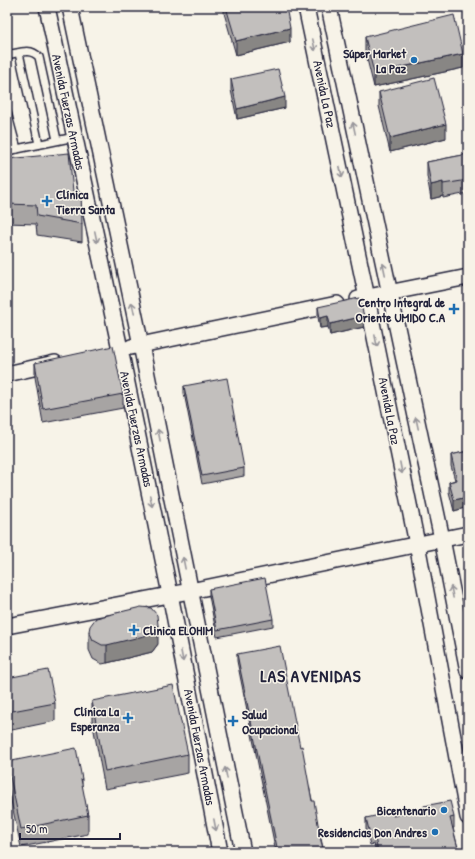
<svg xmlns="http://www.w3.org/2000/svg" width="475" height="859" font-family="'Patrick Hand',sans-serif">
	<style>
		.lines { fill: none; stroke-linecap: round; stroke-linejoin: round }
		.lane-casing { stroke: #22223b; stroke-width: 10 }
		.street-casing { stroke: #22223b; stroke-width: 18 }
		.lane { stroke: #f7f3e8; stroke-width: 7 }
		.street { stroke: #f7f3e8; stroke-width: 15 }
		.wall { fill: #a7a4a3; stroke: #22223b }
		.shaded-wall { fill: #888684; stroke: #22223b }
		.building { fill: #c2bfbd; stroke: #22223b }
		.oneway { stroke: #97959a }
		.poi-dot { fill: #1f6fb2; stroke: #f7f3e8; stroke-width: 1.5 }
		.labels { text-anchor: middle; stroke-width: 3; stroke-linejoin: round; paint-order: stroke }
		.poi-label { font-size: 13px; font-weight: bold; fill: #22223b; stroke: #f7f3e8; text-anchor: end }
		.street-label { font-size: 13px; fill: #22223b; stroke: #f7f3e8 }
		.district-label { font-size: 17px; font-weight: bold; letter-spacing: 1px; fill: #22223b; stroke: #f7f3e8 }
	</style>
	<rect width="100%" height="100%" fill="#f7f3e8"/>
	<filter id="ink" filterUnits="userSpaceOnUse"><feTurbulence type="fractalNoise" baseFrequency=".025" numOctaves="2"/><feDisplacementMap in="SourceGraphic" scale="8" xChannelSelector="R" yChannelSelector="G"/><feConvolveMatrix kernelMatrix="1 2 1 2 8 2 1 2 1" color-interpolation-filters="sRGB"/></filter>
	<g filter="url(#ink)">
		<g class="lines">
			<g class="lane-casing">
				<g id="lane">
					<path d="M 19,53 L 39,144"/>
					<path d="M 7,55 C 19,53 30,47 39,57 L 57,140"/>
					<path d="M 7,112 L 17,149"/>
					<path d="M 7,151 L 75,137"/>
				</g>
			</g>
			<g class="street-casing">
				<g id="street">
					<path d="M 47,7 L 120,349 L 170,594 L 220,852"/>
					<path d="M 70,7 L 141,345 L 243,852"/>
					<path d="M 306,7 L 367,298 L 417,544 L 468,817"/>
					<path d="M 329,7 L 442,539 L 468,671"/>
					<path d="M 358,299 L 468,277"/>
					<path d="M 131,347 L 337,304"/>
					<path d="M 7,374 L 55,363"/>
					<path d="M 7,626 L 190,591 L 468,534"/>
				</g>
			</g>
			<use href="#lane" class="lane"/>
			<use href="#street" class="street"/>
		</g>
		<g class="wall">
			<path d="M 224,7 L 286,7 L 290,42 L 236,55 L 224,13 Z"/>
			<path d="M 365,37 L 463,68 L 374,87 L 365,51 Z"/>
			<path d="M 231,79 L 285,108 L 237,119 L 231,90 Z"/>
			<path d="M 379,92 L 446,138 L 390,152 L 379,106 Z"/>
			<path d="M 468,154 L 468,193 L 443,198 L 443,196 L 431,199 L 427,176 L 427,162 Z"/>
			<path d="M 7,159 L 73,191 L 82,224 L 82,242 L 37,235 L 36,224 L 7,223 Z"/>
			<path d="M 318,307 L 364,327 L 330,335 L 328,327 L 320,328 L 318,317 Z"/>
			<path d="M 35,363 L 123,394 L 123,408 L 43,423 L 35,377 Z"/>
			<path d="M 184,386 L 244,468 L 244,476 L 202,484 L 184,393 Z"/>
			<path d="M 468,451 L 468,507 L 454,511 L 449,492 L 449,482 L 455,480 L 451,466 L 451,455 Z"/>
			<path d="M 209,589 L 273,619 L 273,626 L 217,637 L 209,596 Z"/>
			<path d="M 89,631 L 158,644 L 152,652 L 107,663 L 102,664 L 93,659 L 89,650 Z"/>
			<path d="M 237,654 L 300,747 L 324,852 L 276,852 L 237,661 Z"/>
			<path d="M 7,678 L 55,703 L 55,721 L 7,731 Z"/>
			<path d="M 92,701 L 188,754 L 188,773 L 105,789 L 92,720 Z"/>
			<path d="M 7,762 L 82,779 L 82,788 L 88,815 L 88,834 L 21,847 L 7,782 Z"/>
			<path d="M 424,806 L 454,817 L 454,828 L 453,828 L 459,852 L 376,852 L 374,844 L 370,845 L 366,829 L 366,818 L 393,816 L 424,809 Z"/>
		</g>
		<g class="shaded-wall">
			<path d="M 290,28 L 290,42 L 236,55 L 236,41 Z"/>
			<path d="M 463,54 L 463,68 L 374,87 L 374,73 Z"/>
			<path d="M 285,97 L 285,108 L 237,119 L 237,109 Z"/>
			<path d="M 446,124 L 446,138 L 390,152 L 390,138 Z"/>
			<path d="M 443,182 L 443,196 L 431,199 L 431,185 Z"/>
			<path d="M 328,316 L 328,327 L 320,328 L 320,318 Z"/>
			<path d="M 364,316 L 364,327 L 330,335 L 330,324 Z"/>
			<path d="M 468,497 L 468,507 L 454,511 L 454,500 Z"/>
			<path d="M 158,625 L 158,644 L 152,652 L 107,663 L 107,645 Z"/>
		</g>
		<g class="building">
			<path d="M 226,7 L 286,7 L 290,28 L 236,41 Z"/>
			<path d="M 454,15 L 463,54 L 374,73 L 365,37 Z"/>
			<path d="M 278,69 L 285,97 L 237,109 L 231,79 Z"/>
			<path d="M 434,78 L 446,124 L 390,138 L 379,92 Z"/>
			<path d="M 69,153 L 73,191 L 81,192 L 82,224 L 37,216 L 36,205 L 7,204 L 7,159 Z"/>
			<path d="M 468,154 L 468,180 L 443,184 L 443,182 L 431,185 L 427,162 Z"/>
			<path d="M 359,298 L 364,316 L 330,324 L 328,316 L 320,318 L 318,307 Z"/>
			<path d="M 113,346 L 123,394 L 43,409 L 35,363 Z"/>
			<path d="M 227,378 L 244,468 L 202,476 L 184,386 Z"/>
			<path d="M 468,451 L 468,497 L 454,500 L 449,482 L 457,480 L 451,455 Z"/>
			<path d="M 265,578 L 273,619 L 217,630 L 209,589 Z"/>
			<path d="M 141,607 L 151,608 L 157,615 L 158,625 L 152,634 L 107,645 L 102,645 L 93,640 L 89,631 L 90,626 L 96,618 Z"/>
			<path d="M 280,646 L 300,747 L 302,746 L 312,801 L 314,801 L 321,841 L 324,852 L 278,852 L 237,654 Z"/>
			<path d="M 48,670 L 55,703 L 7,712 L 7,678 Z"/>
			<path d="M 173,685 L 188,754 L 105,771 L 92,701 Z"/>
			<path d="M 76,748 L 82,779 L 81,779 L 88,815 L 21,829 L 7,762 Z"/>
			<path d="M 450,801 L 454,817 L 450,818 L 459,852 L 378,852 L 374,833 L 370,834 L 366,818 L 393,812 L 393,816 L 424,809 L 424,806 Z"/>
		</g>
		<defs><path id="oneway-shaft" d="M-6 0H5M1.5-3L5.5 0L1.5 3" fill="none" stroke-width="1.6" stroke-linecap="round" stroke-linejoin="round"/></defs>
		<g class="oneway">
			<use href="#oneway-shaft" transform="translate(314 45) rotate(78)"/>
			<use href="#oneway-shaft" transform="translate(354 128) rotate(-102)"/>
			<use href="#oneway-shaft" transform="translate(341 172) rotate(78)"/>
			<use href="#oneway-shaft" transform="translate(96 237) rotate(78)"/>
			<use href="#oneway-shaft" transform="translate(384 269) rotate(-102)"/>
			<use href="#oneway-shaft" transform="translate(133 308) rotate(-102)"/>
			<use href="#oneway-shaft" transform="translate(376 341) rotate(79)"/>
			<use href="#oneway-shaft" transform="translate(417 423) rotate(-102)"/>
			<use href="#oneway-shaft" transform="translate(159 435) rotate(-101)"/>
			<use href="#oneway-shaft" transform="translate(401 468) rotate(79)"/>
			<use href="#oneway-shaft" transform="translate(151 501) rotate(78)"/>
			<use href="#oneway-shaft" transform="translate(184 563) rotate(-101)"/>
			<use href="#oneway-shaft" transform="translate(452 592) rotate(-101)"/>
			<use href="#oneway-shaft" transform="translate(182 656) rotate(79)"/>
			<use href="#oneway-shaft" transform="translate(226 773) rotate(-101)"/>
			<use href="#oneway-shaft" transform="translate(215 825) rotate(79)"/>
		</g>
	</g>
	<g class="poi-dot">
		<circle cx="414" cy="60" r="4"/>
		<path d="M45 195h4v4h4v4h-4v4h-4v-4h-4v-4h4z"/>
		<path d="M452 303h4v4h4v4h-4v4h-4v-4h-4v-4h4z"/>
		<path d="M132 624h4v4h4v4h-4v4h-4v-4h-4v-4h4z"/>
		<path d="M126 712h4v4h4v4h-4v4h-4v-4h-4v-4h4z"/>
		<path d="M231 715h4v4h4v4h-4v4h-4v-4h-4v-4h4z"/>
		<circle cx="444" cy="810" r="4"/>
		<circle cx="435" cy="832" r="4"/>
	</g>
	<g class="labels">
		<g class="poi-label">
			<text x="406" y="58">Súper Market<tspan x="406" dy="15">La Paz</tspan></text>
			<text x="56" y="199" text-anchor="start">Clínica<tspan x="56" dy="15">Tierra Santa</tspan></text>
			<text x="445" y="307">Centro Integral de<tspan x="445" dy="15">Oriente UMIDO C.A</tspan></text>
			<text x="143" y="635" text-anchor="start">Clinica ELOHIM</text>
			<text x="119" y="716">Clínica La<tspan x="119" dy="15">Esperanza</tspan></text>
			<text x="242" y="719" text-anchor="start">Salud<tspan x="242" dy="15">Ocupacional</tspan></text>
			<text x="436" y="815">Bicentenario</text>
			<text x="427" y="837">Residencias Don Andres</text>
		</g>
		<g class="street-label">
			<text transform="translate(325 94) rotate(78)" y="5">Avenida La Paz</text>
			<text transform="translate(69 112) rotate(78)" y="5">Avenida Fuerzas Armadas</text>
			<text transform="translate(390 411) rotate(79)" y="5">Avenida La Paz</text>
			<text transform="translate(137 429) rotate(78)" y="5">Avenida Fuerzas Armadas</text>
			<text transform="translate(200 747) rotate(79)" y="5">Avenida Fuerzas Armadas</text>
		</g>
		<g class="district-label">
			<text x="311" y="682">LAS AVENIDAS</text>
		</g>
	</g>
	<rect width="475" height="859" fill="none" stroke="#f7f3e8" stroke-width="24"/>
	<rect x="12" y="12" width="451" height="835" fill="none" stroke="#22223b" stroke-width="1.5" filter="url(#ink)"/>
	<path d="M20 833v6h100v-6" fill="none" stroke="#22223b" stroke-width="2"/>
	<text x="26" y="833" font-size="12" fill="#22223b" stroke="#f7f3e8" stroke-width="3" paint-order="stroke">50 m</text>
</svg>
